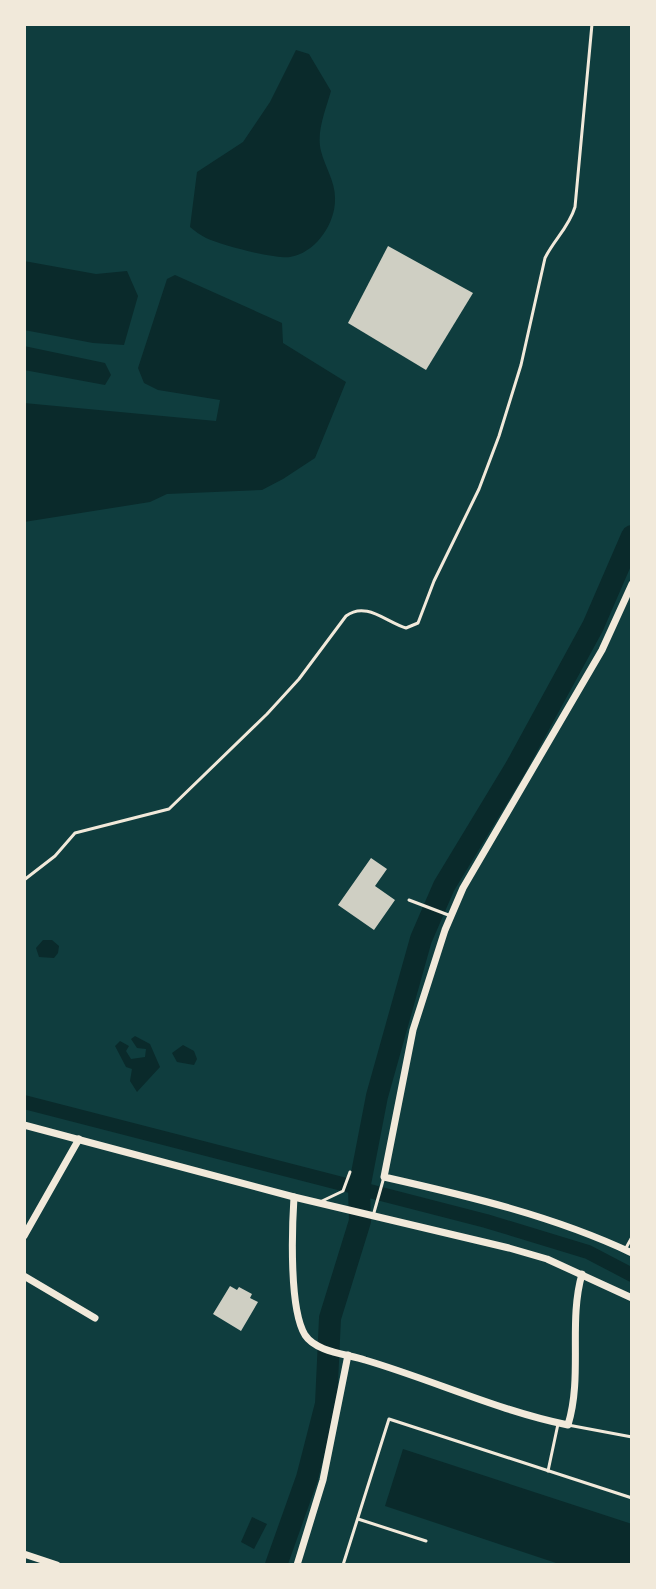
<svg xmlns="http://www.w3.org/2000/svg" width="656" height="1589" font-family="'Source Serif 4',serif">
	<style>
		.water { fill: #0a2a2b }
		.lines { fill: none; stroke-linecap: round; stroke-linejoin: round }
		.canal { stroke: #0a2a2b; stroke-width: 14 }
		.river { stroke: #0a2a2b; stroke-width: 22 }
		.building { fill: #cfcfc3 }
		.service { stroke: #f1e9da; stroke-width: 3 }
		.minor { stroke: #f1e9da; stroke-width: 7 }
	</style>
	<rect width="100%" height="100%" fill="#0f3d3e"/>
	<g class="water">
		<path d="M 296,50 L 309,54 L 331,91 C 326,109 316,132 321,151 C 325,167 335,181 335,198 C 336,223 316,253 290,257 C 272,259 222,245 206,238 C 200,235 195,231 190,227 L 197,172 L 243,142 L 270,102 Z"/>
		<path d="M 24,261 L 96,274 L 127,271 L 138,296 L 124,345 L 93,343 L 24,330 Z"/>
		<path d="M 175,275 L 282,323 L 283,343 L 346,382 L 315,458 L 283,479 L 262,490 L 167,494 L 150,502 L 24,522 L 24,403 L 216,421 L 220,400 L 158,390 L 144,383 L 138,368 L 167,279 Z"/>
		<path d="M 24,346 L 105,363 L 111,375 L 105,385 L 24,370 Z"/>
		<path d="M 43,940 L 52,940 L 59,946 L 58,953 L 54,958 L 39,957 L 36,948 Z"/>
		<path d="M 135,1036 L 150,1044 L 160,1067 L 137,1092 L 130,1081 L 132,1069 L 126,1067 L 115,1046 L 120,1041 L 129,1046 L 126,1051 L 131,1059 L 145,1057 L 146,1049 L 137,1048 L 131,1039 Z"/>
		<path d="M 183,1045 L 194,1051 L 197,1059 L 194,1065 L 177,1062 L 172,1053 Z"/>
		<path d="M 403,1449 L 632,1524 L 632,1565 L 562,1565 L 385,1506 Z"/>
		<path d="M 252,1517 L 267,1524 L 254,1549 L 241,1542 Z"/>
	</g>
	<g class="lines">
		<path class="canal" d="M 24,1102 L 486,1221 L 588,1252 L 632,1275"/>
		<path class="river" d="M 276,1565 L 307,1478 L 326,1404 L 330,1318 L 360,1221 L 359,1189 L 377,1096 L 421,939 L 444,886 L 516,767 L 593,626 L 632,536"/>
	</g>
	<g class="building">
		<path d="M 388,246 L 473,293 L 426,370 L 348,323 Z"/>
		<path d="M 371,858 L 387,869 L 375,886 L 395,900 L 374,930 L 338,905 Z"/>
		<path d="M 230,1286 L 237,1290 L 239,1287 L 252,1294 L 250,1298 L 258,1302 L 241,1331 L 213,1314 Z"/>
	</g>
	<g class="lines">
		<g class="service">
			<path d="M 24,880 L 55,856 L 75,833 L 169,809 L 267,714 L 299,679 L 346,616 C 366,601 386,622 406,628 L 418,623 L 434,581 L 479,489 L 499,436 L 521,365 L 545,258 C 554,240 569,227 575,207 L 592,24"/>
			<path d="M 409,900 L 451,916"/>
			<path d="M 322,1201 L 343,1191 L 350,1172"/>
			<path d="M 373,1216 L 384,1177"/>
			<path d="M 626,1248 L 632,1237"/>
			<path d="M 568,1425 L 632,1437"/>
			<path d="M 548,1471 L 558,1424"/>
			<path d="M 358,1519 L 426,1541"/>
			<path d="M 343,1565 L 389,1419 L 632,1498"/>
		</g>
		<g class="minor">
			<path d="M 632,584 L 602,650 L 463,888 L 445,930 L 413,1030 L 384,1177 C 468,1196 554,1216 632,1253"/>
			<path d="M 24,1125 L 294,1197 L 509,1248 L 547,1259 L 632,1298"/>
			<path d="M 294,1197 C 292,1228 289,1309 305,1335 C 316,1352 347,1354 365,1360 C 433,1380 499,1411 568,1425 C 583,1376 568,1322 582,1274"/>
			<path d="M 24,1236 L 79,1139"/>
			<path d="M 24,1276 L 95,1318"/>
			<path d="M 24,1554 L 57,1565"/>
			<path d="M 297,1565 L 323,1480 L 348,1355"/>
		</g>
	</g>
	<rect width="656" height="1589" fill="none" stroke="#f1e9da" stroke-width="52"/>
</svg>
